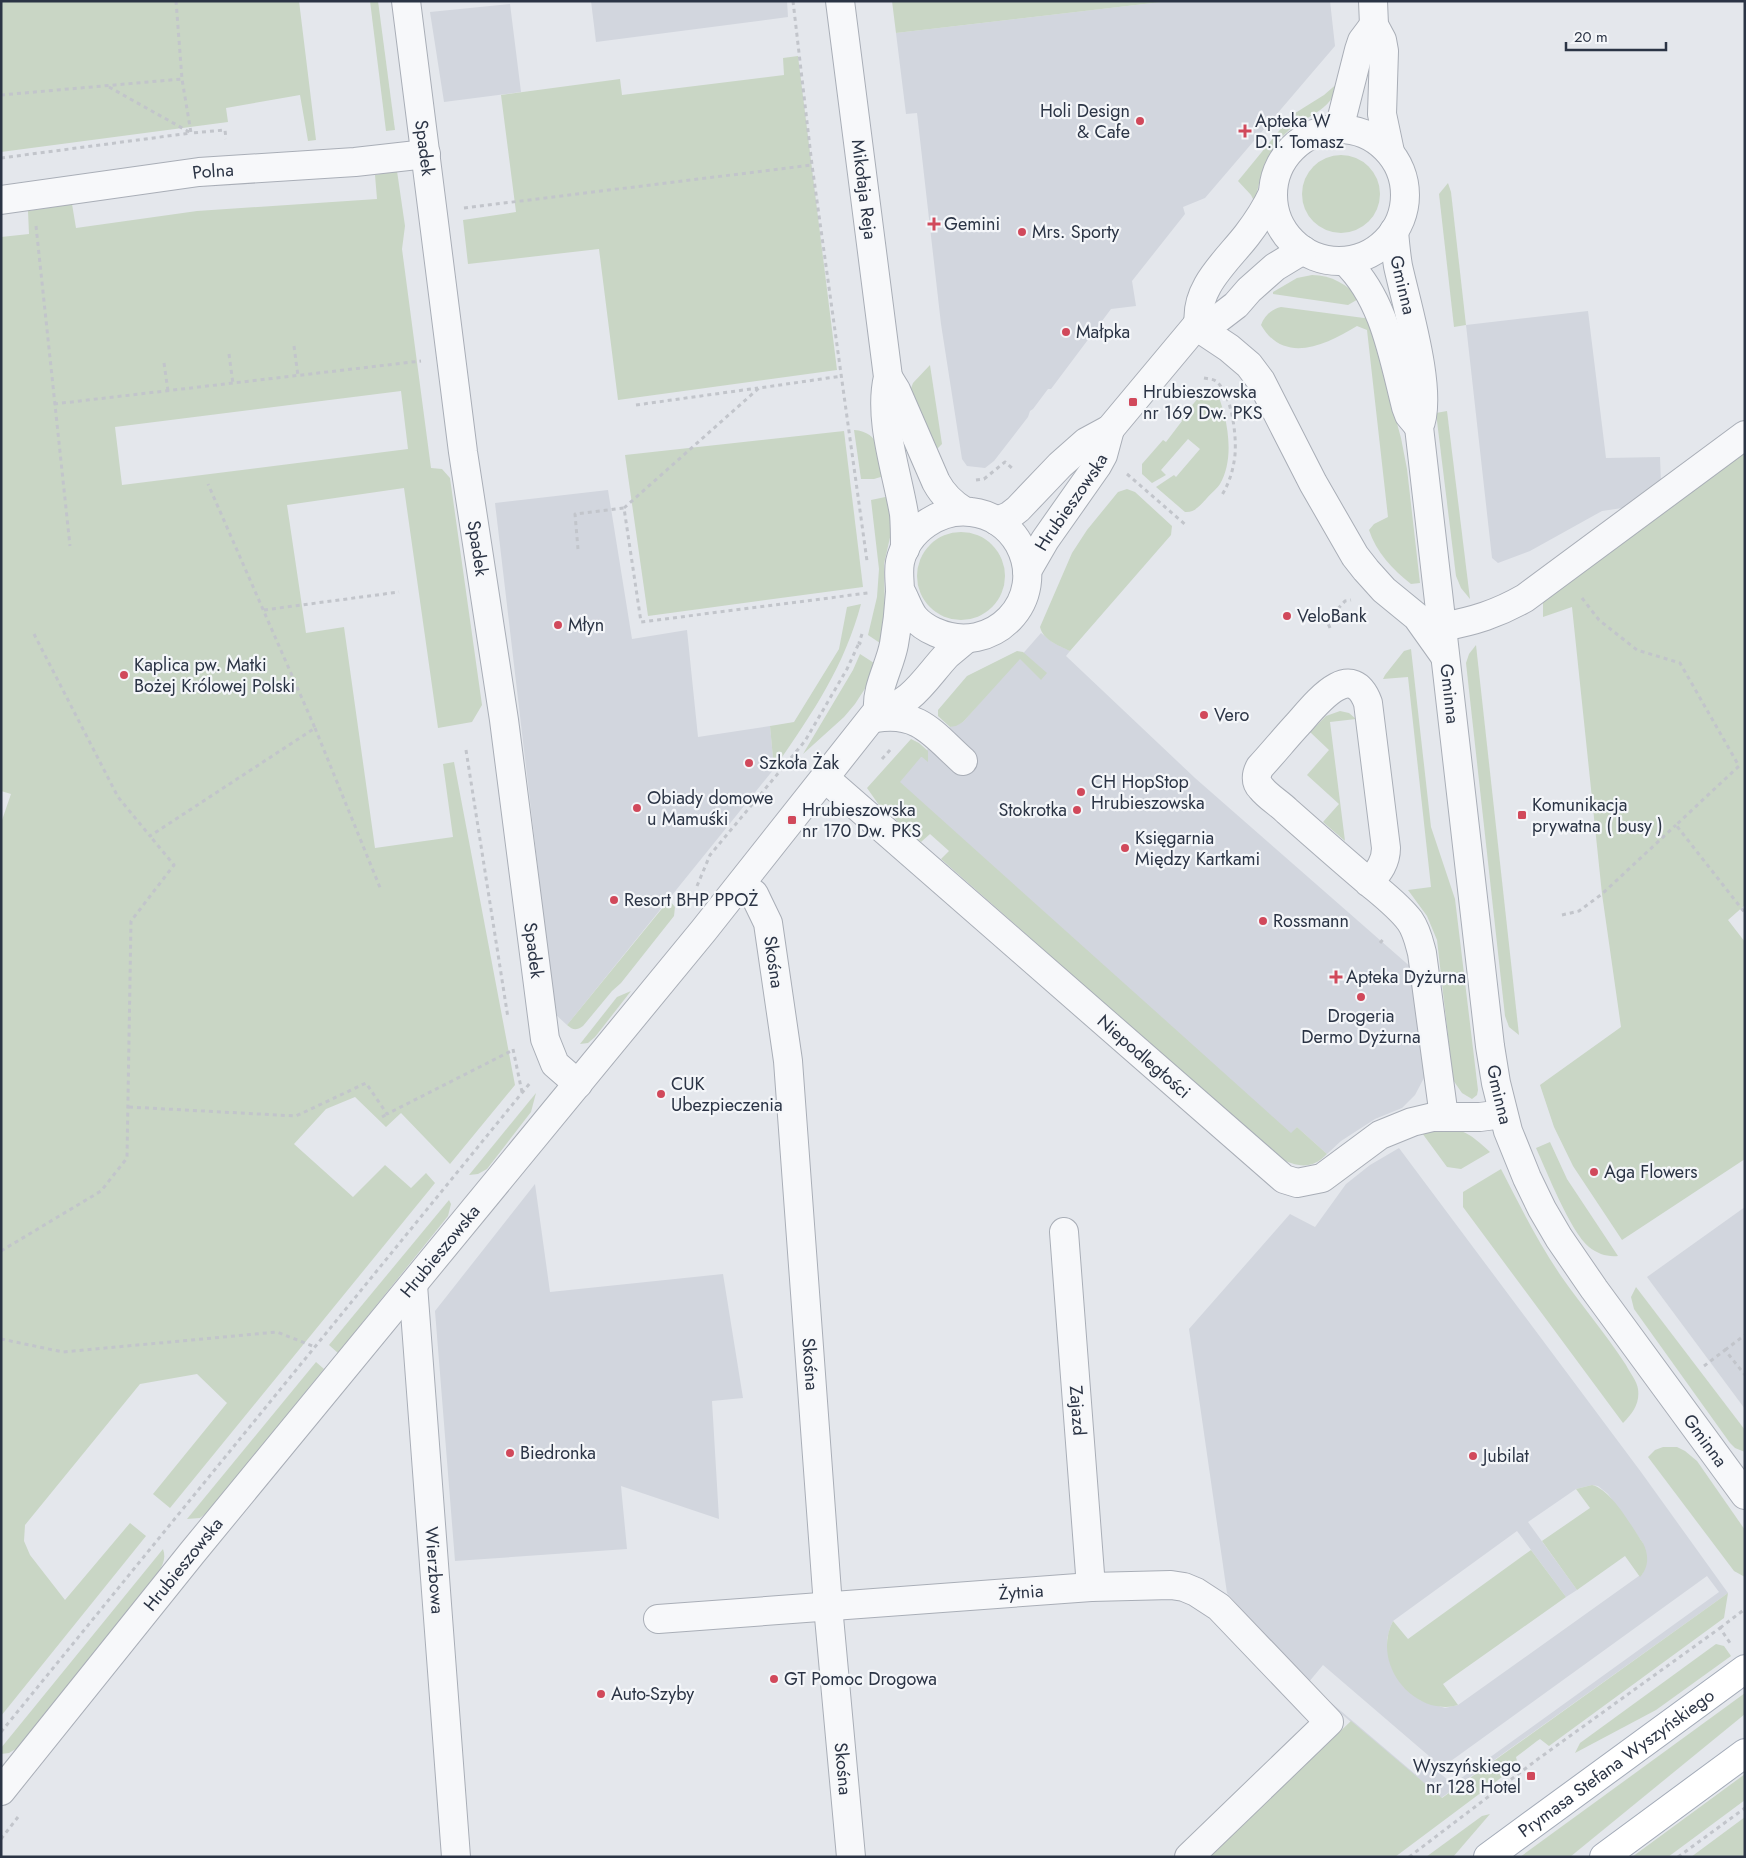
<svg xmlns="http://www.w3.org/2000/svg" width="1746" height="1858" font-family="Jost,sans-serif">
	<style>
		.built { fill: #d2d6de; fill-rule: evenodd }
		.green { fill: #c9d6c5; fill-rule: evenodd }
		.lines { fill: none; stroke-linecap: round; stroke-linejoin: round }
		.minor-casing { stroke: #a9aeb7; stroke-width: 30 }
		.major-casing { stroke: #a3abb8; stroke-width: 30 }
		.path { stroke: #c2c5cb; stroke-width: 3; stroke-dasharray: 4 4; stroke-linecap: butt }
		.minor { stroke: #f7f8fa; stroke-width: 28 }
		.major { stroke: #fff; stroke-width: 28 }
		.poi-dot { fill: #d1495b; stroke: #f4f6f9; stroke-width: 2 }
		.labels { text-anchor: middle; stroke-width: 4.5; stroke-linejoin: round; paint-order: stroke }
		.poi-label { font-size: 18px; fill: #2b3445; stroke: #f4f6f9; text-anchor: start }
		.street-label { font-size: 18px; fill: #2b3445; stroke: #f4f6f9 }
	</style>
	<rect width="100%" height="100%" fill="#e4e7ec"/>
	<g class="built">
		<path d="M 591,1 L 787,1 L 788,17 L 596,42 Z"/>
		<path d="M 1170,1 L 1330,1 L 1335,46 L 1205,198 L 1183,207 L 1185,214 L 1132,281 L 1136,306 L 1111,309 L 1051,389 L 1048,389 L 1033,409 L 1030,411 L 1028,417 L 994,461 L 985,468 L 967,466 L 962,459 L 941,324 L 917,113 L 906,114 L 896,33 Z"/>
		<path d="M 510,4 L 521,92 L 444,102 L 430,12 Z"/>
		<path d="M 1588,311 L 1606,458 L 1660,457 L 1661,482 L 1629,507 L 1602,511 L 1530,551 L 1498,563 L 1492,558 L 1466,325 Z"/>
		<path d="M 608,490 L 632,639 L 687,630 L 698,737 L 770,726 L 774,769 L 567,1025 L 555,1014 L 495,503 Z"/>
		<path d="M 1041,633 L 1052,642 L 1070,651 L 1066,656 L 1195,778 L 1413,969 L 1425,1076 L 1415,1095 L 1402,1108 L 1375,1119 L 1341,1141 L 1327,1154 L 1297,1127 L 1291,1134 L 899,782 L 920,757 L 950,727 L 963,722 Z"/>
		<path d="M 1399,1148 L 1641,1472 L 1728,1593 L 1441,1798 L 1306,1684 L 1227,1593 L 1189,1329 L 1290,1214 L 1315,1227 L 1346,1184 L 1370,1165 ZM 1592,1485 L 1598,1486 L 1608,1494 L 1643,1543 L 1643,1573 L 1458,1705 L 1445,1708 L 1420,1700 L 1388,1650 L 1387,1639 L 1390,1628 L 1393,1621 L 1517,1531 L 1566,1597 L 1577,1590 L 1528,1522 L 1576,1489 ZM 1707,1576 L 1719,1592 L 1453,1784 L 1437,1771 ZM 1323,1665 L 1429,1756 L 1415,1774 L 1308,1683 Z"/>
		<path d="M 535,1184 L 550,1292 L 723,1274 L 743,1398 L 712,1401 L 719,1519 L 621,1486 L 627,1549 L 455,1561 L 435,1311 Z"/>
		<path d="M 1745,1207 L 1745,1409 L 1647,1277 Z"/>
	</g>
	<g class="green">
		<path d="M 1,1 L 299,1 L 316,140 L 308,141 L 300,95 L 226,108 L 228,122 L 1,152 Z"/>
		<path d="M 370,1 L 378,1 L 395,130 L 386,131 Z"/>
		<path d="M 892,1 L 1170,1 L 896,33 Z"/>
		<path d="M 798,56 L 837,370 L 618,400 L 599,249 L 468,264 L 463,220 L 516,212 L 501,95 L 620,79 L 622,95 L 784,75 L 783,58 Z"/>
		<path d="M 1339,82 C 1331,114 1305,114 1285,134 C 1265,153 1260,176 1255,203 L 1251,195 L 1238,181 L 1292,115 L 1324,95 Z"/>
		<circle cx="1341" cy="194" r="39"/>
		<path d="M 397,171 L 405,226 L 402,249 L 431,468 L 442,469 L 450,478 L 482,705 L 472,722 L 438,728 L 404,488 L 287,505 L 306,633 L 344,627 L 375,848 L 453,837 L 443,764 L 454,762 L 515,1085 L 450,1164 L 401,1113 L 386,1127 L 355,1097 L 326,1109 L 294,1144 L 353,1197 L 385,1165 L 411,1188 L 426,1173 L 435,1183 L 170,1508 L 153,1494 L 227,1403 L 197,1374 L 140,1384 L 25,1525 L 24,1541 L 30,1555 L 65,1600 L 130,1523 L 146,1536 L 1,1716 L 1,823 L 11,794 L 1,791 L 1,237 L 29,234 L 28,211 L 72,204 L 76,228 L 197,211 L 377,199 L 375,175 ZM 401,391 L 408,449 L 122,485 L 115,427 Z"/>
		<path d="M 1448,183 L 1451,192 L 1466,325 L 1454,327 L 1439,194 Z"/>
		<path d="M 1312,275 C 1332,275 1347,285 1360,298 L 1348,305 L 1273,294 L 1273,292 L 1297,278 Z"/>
		<path d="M 1281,307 L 1364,318 L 1368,317 L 1401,438 L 1407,469 L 1420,583 L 1411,584 C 1393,570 1376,552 1369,530 L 1374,524 L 1388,517 L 1367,330 L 1357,326 C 1326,345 1284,365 1261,325 C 1264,316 1272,309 1281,307 Z"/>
		<path d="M 930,365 L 942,444 L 935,451 L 910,391 L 913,383 Z"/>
		<path d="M 1207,387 L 1215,388 C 1227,414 1236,457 1220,484 C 1217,489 1211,493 1207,498 C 1200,505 1195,513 1185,512 L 1156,487 L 1174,475 L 1176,477 L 1200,449 L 1188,439 L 1161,470 L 1166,475 L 1152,483 L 1142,474 L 1142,464 L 1163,440 L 1166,442 L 1182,421 L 1181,419 Z"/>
		<path d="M 1447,411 L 1470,599 L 1461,588 L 1456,576 L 1436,413 Z"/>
		<path d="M 854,430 C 881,432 880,455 884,476 L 874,479 L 861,479 Z"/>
		<path d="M 844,431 L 863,587 L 648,616 L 625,455 Z"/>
		<path d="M 1745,449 L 1745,905 L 1728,920 L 1745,942 L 1745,1159 L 1622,1240 L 1573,1166 L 1554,1127 L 1540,1085 L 1621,1027 L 1602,894 L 1572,607 L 1543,617 L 1543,603 L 1547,596 Z"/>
		<path d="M 1127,489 L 1135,492 L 1172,526 L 1171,535 L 1070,651 C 1058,645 1043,640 1040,627 L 1072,553 L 1087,530 L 1118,492 Z"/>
		<path d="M 890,496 L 892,507 L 891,533 L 884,564 L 885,620 L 880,643 L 868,635 L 877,597 L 879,569 L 871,500 Z"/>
		<circle cx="961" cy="576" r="44"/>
		<path d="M 861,604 C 844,668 811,715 774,769 L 770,726 L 794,722 L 839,649 L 847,607 Z"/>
		<path d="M 1476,645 L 1519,1035 L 1509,1027 L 1505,1016 L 1466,663 L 1469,654 Z"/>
		<path d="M 1411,649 L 1431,827 L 1455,899 L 1478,1090 L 1477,1095 L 1472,1099 L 1462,1093 L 1453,1080 L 1437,940 L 1427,916 L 1408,890 L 1431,887 L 1408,677 L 1383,679 L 1385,675 L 1404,651 Z"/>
		<path d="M 1017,651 L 1023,652 L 1047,673 L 1041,680 L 1020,659 L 963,722 L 956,726 L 950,727 L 938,716 L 938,710 L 967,676 Z"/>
		<path d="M 860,654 L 874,663 L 866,687 L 855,704 L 844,717 L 803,754 L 853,670 Z"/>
		<path d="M 1340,711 L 1349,713 L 1356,719 L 1330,722 L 1345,841 L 1323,822 L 1339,804 L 1307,775 L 1329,750 L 1310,732 L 1326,716 Z"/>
		<path d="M 911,739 L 919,743 L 928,751 L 928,762 L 922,757 L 921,757 L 900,782 L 1291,1133 L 1297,1127 L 1327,1154 C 1312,1170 1297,1167 1279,1158 L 941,859 L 949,851 L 930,834 L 921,842 L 879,805 L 867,788 Z"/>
		<path d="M 669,900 L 675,907 L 674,916 L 621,983 L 612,991 L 583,1026 C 576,1031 573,1030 567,1025 Z"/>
		<path d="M 631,991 L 595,1037 L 588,1043 L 580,1044 L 617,997 Z"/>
		<path d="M 536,1093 L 531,1112 L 487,1169 L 478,1174 L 469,1175 Z"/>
		<path d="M 1437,1128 C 1465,1129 1469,1133 1490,1152 L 1461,1169 L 1447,1167 L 1422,1133 Z"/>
		<path d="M 1550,1142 L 1567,1179 L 1618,1256 C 1607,1257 1598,1254 1589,1247 C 1570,1231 1547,1172 1536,1148 Z"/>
		<path d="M 1501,1169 C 1520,1206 1538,1242 1561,1276 C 1582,1306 1606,1334 1626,1365 C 1630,1373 1637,1381 1638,1389 C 1640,1403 1633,1413 1623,1423 L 1463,1207 L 1463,1192 Z"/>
		<path d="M 449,1200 L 451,1204 L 448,1216 L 338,1353 L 329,1345 Z"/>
		<path d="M 1636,1287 L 1745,1430 L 1745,1452 L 1735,1448 L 1730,1443 L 1634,1309 L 1631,1297 Z"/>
		<path d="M 316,1362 L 324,1369 L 210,1510 L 200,1518 L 187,1519 Z"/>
		<path d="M 1663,1447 L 1677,1447 L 1685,1451 L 1697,1461 L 1745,1530 L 1745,1577 L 1734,1571 L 1648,1457 L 1655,1450 Z"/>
		<path d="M 1592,1485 C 1612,1490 1631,1526 1643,1543 C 1649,1555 1649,1567 1640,1577 L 1625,1556 L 1577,1590 L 1542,1541 L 1590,1508 L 1576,1489 Z"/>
		<path d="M 163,1549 C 167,1560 161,1568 155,1577 L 19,1747 L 9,1753 L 1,1754 L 1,1748 Z"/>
		<path d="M 1531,1550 L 1566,1597 L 1443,1684 L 1458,1705 C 1449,1708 1440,1707 1431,1705 C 1397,1694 1376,1654 1393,1621 L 1408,1639 Z"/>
		<path d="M 1728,1593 L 1724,1618 L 1549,1746 L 1540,1739 L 1537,1741 L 1516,1757 L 1518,1765 L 1395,1857 L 1209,1857 L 1351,1721 L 1442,1798 Z"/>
		<path d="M 1716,1644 L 1724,1646 L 1731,1656 L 1656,1710 L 1575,1753 L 1580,1743 Z"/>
		<path d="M 1745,1693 L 1745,1714 L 1570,1857 L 1520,1857 Z"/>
		<path d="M 1745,1774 L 1745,1800 L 1668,1857 L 1632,1857 Z"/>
		<path d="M 1490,1814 L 1453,1857 L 1426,1857 L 1482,1816 Z"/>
		<path d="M 1745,1817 L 1745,1857 L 1691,1857 Z"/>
	</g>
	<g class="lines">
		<g class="minor-casing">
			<g id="minor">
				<path id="s1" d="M 406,1 L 463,452 L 504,720 L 545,1039 L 555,1064 L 578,1084"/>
				<path id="s2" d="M 840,1 L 888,377 C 878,419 897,472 904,514 C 905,525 905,537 905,549"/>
				<path d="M 1373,1 L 1374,25 L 1382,40 L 1384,51 L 1382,114 L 1390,152"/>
				<path d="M 1339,129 L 1359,50 L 1362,41 L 1374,25"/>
				<circle cx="1339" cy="195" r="66"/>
				<path id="s3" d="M 1,200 L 199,172 L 355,162 L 426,154"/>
				<path id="s4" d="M 1394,231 C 1395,243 1396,254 1398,266 C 1406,303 1434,394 1419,427 L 1490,1046 L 1496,1083 L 1508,1131 L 1527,1178 L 1542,1209 L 1559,1238 L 1594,1289 L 1745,1495"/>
				<path d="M 1345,261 C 1384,298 1393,356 1406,407 L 1409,415 L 1419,427"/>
				<path d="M 1199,324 C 1194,288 1227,261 1247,235 C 1257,222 1266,208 1273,193"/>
				<path d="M 1196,326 L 1229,348 L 1249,365 L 1261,381 L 1313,483 L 1355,556 L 1366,570 L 1384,590 L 1417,617 L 1444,655"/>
				<path d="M 888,377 L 896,390 L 936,482 C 943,495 951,503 964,511"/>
				<path d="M 997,521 L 1009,516 L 1018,509 L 1060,465 L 1086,442 L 1110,429 L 1196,326 L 1199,324 L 1219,318 L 1236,305 L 1249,290 L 1275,267 L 1303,250"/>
				<path id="s5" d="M 1027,571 L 1045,540 L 1097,466 L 1103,455 L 1110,429"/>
				<path d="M 1442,627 C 1474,621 1497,614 1525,598 L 1745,435"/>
				<path d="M 878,710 C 910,708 927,676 947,655 C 953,650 959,645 965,640"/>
				<path d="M 876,718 C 919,711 933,734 963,761"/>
				<path id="s6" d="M 826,779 L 1284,1179 L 1297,1183 L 1322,1178 L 1380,1135 L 1412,1122 L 1433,1117 L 1480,1117 L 1503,1114"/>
				<path d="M 1369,883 C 1378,872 1386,863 1386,848 L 1368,703 C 1351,657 1315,705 1298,724 C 1285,738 1273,753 1260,767 C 1256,774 1255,782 1261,788 C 1268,797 1279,803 1287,811 C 1313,834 1339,857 1365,879 C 1380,892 1398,905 1410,921 C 1417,931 1419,942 1422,953 L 1444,1117"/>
				<path id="s7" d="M 741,884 L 754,894 L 768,923 L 788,1061 L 828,1606 L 851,1857"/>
				<path id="s8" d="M 1064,1232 L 1091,1587"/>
				<path id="s9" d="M 413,1285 L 456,1857"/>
				<path id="s10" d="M 658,1619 L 1091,1587 L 1171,1585 L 1184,1587 L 1196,1592 L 1219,1607 L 1329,1722 L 1189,1857"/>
				<path id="s11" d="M 1,1791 L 192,1553 L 704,930 L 878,710 C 876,688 890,666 894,644 C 897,627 899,609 900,592 C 900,582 898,572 900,562 C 907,530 940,508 971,512 C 991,514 1009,526 1019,544 C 1049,600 992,658 935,632 C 928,629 919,623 914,617 C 908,609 905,598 900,590"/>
			</g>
		</g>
		<g class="major-casing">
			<g id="major">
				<path id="s12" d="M 1488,1857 L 1745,1669"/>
				<path d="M 1604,1857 L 1745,1753"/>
			</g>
		</g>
		<g class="path">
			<path d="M 176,1 L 182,79 L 191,133 L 225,130 L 226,139"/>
			<path d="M 793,1 L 812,165 L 867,561"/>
			<path d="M 109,87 L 191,133"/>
			<path d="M 1,95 L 182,79"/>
			<path d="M 1,158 L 191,133"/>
			<path d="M 464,208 L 812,165"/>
			<path d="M 36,226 L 70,546"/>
			<path d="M 294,346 L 298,376"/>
			<path d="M 229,354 L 233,384"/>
			<path d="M 164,363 L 168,391"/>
			<path d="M 1204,378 C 1209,379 1215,379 1218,383 C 1233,398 1238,443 1234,462 C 1232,474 1228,485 1222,495"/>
			<path d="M 54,404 L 421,361"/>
			<path d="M 636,405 L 758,388"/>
			<path d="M 1127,474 L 1187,526"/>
			<path d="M 976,480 L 984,479 L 1005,462 L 1013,469"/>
			<path d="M 624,508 L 759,388 L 842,376"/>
			<path d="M 578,549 L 575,514 L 624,508 L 641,622 L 868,593"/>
			<path d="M 1582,598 L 1599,620 L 1637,650 L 1680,663 L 1739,766 L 1676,825 L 1745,913"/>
			<path d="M 264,610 L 399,592"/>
			<path d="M 1330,628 L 1327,621 L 1345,601 L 1351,600"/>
			<path d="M 34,634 L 118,797 L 150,836 L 315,728 L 208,484"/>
			<path d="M 862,634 L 859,643 L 863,645"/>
			<path d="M 315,728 L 381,890"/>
			<path d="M 466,750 L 508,1018"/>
			<path d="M 882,759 L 891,749"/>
			<path d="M 697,886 L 710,855 L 805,741 L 847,669 L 859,643"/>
			<path d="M 1562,915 L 1579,911 L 1602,894 L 1676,825"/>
			<path d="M 1380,943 L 1385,937"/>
			<path d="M 513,1049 L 522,1092"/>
			<path d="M 129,1107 L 296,1116 L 366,1083 L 387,1114 L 513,1050"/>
			<path d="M 382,1117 L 387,1114"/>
			<path d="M 1,1251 L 101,1191 L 127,1158 L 131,921 L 174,865 L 150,836"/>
			<path d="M 1,1339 L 63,1352 L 277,1332 L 315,1347"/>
			<path d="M 1725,1350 L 1745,1335"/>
			<path d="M 1704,1366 L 1725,1350 L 1745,1375"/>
			<path d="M 1720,1628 L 1745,1609"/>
			<path d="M 1,1732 L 530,1083"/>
			<path d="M 1,1839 L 18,1817"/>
			<path d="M 1409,1857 L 1538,1759 L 1720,1628 L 1730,1643"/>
			<path d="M 1678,1857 L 1745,1808"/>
		</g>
		<use href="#minor" class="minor"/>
		<use href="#major" class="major"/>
	</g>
	<g class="poi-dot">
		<circle cx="1140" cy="121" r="5"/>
		<path d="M1242.5 123.5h5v5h5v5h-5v5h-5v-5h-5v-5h5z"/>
		<path d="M931.5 216.5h5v5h5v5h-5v5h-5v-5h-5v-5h5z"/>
		<circle cx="1022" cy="232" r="5"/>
		<circle cx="1066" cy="332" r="5"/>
		<rect x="1128" y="397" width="10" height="10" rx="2.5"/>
		<circle cx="1287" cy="616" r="5"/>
		<circle cx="558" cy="625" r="5"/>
		<circle cx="124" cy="675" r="5"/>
		<circle cx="1204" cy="715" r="5"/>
		<circle cx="749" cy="763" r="5"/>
		<circle cx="1081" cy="792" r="5"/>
		<circle cx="637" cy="808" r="5"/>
		<circle cx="1077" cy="810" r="5"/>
		<rect x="1517" y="810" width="10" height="10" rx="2.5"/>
		<rect x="787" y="815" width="10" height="10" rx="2.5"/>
		<circle cx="1125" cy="848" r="5"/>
		<circle cx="614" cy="900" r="5"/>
		<circle cx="1263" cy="921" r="5"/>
		<path d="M1333.5 969.5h5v5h5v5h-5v5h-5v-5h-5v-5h5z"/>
		<circle cx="1361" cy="997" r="5"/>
		<circle cx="661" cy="1094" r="5"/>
		<circle cx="1594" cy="1172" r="5"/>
		<circle cx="510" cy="1453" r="5"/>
		<circle cx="1473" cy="1456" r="5"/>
		<circle cx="774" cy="1679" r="5"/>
		<circle cx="601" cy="1694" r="5"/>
		<rect x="1526" y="1771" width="10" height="10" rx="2.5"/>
	</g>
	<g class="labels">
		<g class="poi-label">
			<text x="1130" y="117" text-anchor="end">Holi Design<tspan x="1130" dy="21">&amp; Cafe</tspan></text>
			<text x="1255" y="127">Apteka W<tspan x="1255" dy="21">D.T. Tomasz</tspan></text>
			<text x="944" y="230">Gemini</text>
			<text x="1032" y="238">Mrs. Sporty</text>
			<text x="1076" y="338">Małpka</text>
			<text x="1143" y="398">Hrubieszowska<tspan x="1143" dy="21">nr 169 Dw. PKS</tspan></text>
			<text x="1297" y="622">VeloBank</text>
			<text x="568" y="631">Młyn</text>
			<text x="134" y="671">Kaplica pw. Matki<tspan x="134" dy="21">Bożej Królowej Polski</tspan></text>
			<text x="1214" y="721">Vero</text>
			<text x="759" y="769">Szkoła Żak</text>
			<text x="1091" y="788">CH HopStop<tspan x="1091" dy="21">Hrubieszowska</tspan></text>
			<text x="647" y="804">Obiady domowe<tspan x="647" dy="21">u Mamuśki</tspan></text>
			<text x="1532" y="811">Komunikacja<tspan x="1532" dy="21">prywatna ( busy )</tspan></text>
			<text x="802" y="816">Hrubieszowska<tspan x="802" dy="21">nr 170 Dw. PKS</tspan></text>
			<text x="1067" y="816" text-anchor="end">Stokrotka</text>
			<text x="1135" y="844">Księgarnia<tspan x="1135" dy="21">Między Kartkami</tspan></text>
			<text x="624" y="906">Resort BHP PPOŻ</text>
			<text x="1273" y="927">Rossmann</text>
			<text x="1346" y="983">Apteka Dyżurna</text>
			<text x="1361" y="1022" text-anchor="middle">Drogeria<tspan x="1361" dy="21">Dermo Dyżurna</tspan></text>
			<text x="671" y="1090">CUK<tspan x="671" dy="21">Ubezpieczenia</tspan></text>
			<text x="1604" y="1178">Aga Flowers</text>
			<text x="520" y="1459">Biedronka</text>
			<text x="1483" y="1462">Jubilat</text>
			<text x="784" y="1685">GT Pomoc Drogowa</text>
			<text x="611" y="1700">Auto-Szyby</text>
			<text x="1521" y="1772" text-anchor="end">Wyszyńskiego<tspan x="1521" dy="21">nr 128 Hotel</tspan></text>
		</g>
		<g class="street-label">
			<text dy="6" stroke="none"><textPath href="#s1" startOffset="148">Spadek</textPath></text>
			<text dy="6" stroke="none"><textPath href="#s3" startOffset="214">Polna</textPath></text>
			<text dy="6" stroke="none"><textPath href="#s2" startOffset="190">Mikołaja Reja</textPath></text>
			<text dy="6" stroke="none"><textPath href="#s4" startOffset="55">Gminna</textPath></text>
			<text dy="6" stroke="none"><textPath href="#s5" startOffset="82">Hrubieszowska</textPath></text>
			<text dy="6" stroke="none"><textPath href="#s1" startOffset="552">Spadek</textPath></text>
			<text dy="6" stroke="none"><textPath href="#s4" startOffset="468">Gminna</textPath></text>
			<text dy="6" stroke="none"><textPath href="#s1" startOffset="958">Spadek</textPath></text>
			<text dy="6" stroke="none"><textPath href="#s7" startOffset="88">Skośna</textPath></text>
			<text dy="6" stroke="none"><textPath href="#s6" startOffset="422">Niepodległości</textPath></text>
			<text dy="6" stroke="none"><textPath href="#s4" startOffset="872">Gminna</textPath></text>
			<text dy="6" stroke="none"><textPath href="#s11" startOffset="696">Hrubieszowska</textPath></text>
			<text dy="6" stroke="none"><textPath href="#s7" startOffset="492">Skośna</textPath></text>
			<text dy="6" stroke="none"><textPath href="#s8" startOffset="179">Zajazd</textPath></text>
			<text dy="6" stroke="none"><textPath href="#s4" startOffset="1278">Gminna</textPath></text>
			<text dy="6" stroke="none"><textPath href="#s11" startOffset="291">Hrubieszowska</textPath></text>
			<text dy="6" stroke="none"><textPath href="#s9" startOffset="286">Wierzbowa</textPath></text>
			<text dy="6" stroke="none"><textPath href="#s10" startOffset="364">Żytnia</textPath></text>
			<text dy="6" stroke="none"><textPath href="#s12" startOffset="159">Prymasa Stefana Wyszyńskiego</textPath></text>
			<text dy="6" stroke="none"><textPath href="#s7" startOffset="898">Skośna</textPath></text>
		</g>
	</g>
	<rect width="1746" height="1858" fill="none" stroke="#2b3445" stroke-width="5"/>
	<path d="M1566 42v8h100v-8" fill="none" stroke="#2b3445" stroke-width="2.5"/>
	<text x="1574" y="42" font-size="15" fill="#2b3445" stroke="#f4f6f9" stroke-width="4" paint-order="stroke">20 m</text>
</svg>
